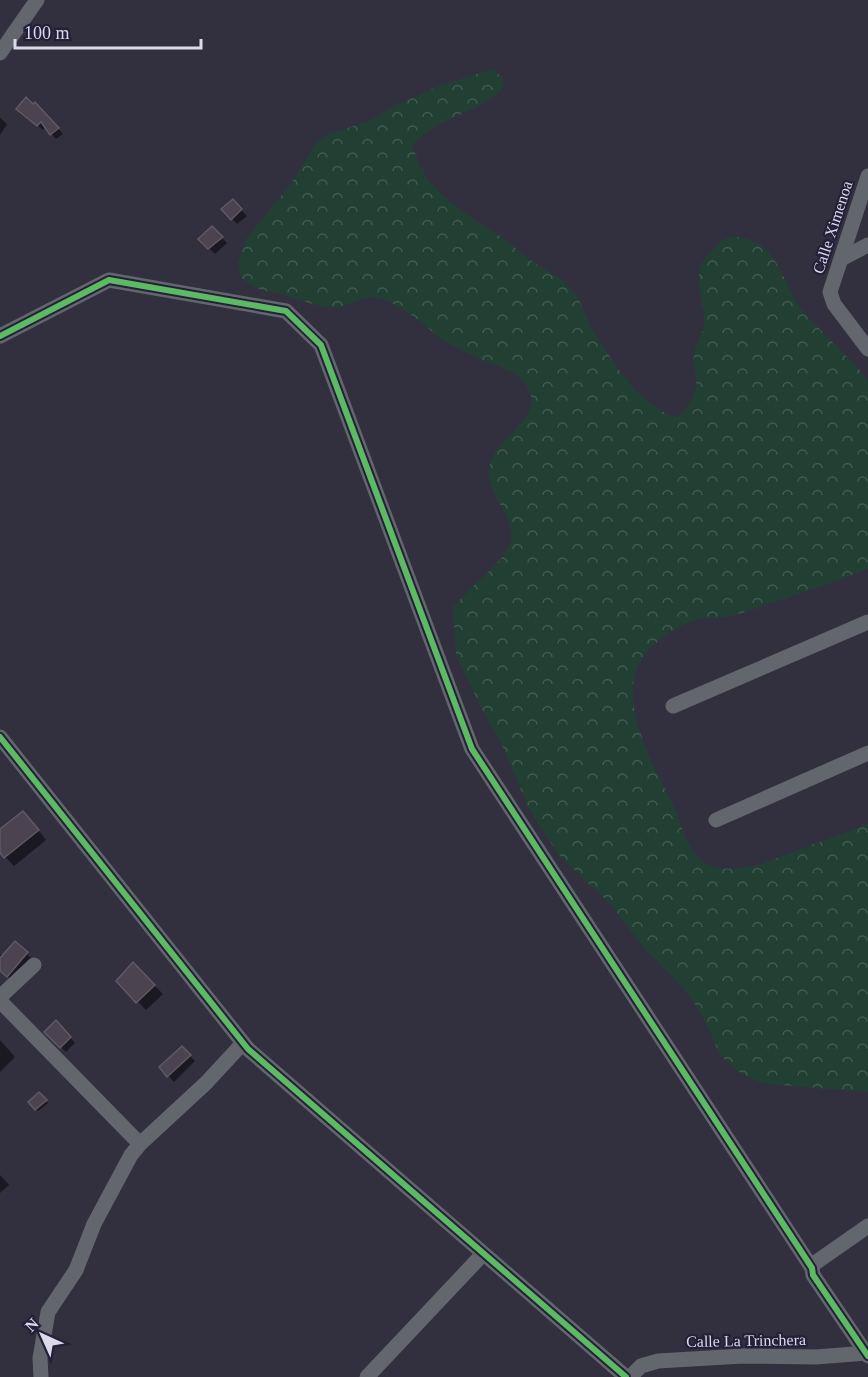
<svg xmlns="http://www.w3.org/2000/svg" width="868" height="1377" font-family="Georgia,serif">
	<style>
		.forest { fill: url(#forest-crowns) }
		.shadow { fill: #0007 }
		.building { fill: #4b4450; stroke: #605964; stroke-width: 1.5 }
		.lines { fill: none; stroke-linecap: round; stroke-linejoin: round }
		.minor { stroke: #63676d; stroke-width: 15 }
		.cycleway-casing { stroke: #252039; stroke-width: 10 }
		.cycleway { stroke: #5cba63; stroke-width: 6 }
		.labels { text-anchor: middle; stroke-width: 4.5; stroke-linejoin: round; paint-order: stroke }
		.street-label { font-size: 16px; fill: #dbd9ea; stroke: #252039 }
	</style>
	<defs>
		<pattern id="forest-crowns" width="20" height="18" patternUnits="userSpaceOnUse" patternTransform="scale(1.5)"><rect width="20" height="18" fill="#223f34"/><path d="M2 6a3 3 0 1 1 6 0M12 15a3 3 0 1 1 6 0" fill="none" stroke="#425a52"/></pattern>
	</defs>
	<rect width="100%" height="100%" fill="#322f3e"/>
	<path class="forest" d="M 492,69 L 503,78 L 502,90 C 475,114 438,118 413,144 C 420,190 467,213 501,237 C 513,244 522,255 533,262 C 545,270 557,275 567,285 C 584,301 583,314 594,332 C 612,361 642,410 678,417 C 689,406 698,393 696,377 C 695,369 693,361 694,354 C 696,341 705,332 704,319 C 704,303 696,284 700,268 C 702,261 708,255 713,250 C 716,247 719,242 723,240 C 734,233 752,239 762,246 C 782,262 787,292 803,312 L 859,369 L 868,381 L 868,569 C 834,582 800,594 765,605 C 753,610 739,614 726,617 C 719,619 711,617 704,618 C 683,621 660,638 646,653 C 612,692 652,763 671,801 C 682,822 684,845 702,861 C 717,873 742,868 759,865 L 868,824 L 868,1092 L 767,1084 L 753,1080 L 739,1072 L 728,1063 L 719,1053 L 704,1018 L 687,992 L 645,949 L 610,904 L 558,854 L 529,809 L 501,743 L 479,704 L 456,654 L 453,608 C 466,590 500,565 508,548 C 523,515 481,497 490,464 C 497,441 528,423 531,405 C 533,394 527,384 519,377 C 505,366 490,364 474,356 C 462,351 449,344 438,337 C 432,332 427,326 421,322 C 411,314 385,297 373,297 C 361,296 350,306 338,307 C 319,309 300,299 281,294 C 274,292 266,292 259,289 C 252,287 246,281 240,277 L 238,263 L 246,239 L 290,185 L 317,142 L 328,134 L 367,122 L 390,108 L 439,86 Z"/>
	<g class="shadow">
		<path d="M 33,106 L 40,109 L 63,134 L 56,139 L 46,127 L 43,130 L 23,114 Z"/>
		<path d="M 0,118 L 7,124 L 0,135 Z"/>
		<path d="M 233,201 L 247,216 L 237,224 L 232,219 Z"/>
		<path d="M 212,228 L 227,243 L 215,254 L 200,239 Z"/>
		<path d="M 32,822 L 46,840 L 14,866 L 0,851 L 0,831 Z"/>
		<path d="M 15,943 L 32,959 L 13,981 L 2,971 L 0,973 L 0,954 L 3,957 Z"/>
		<path d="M 133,964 L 163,994 L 146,1010 L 118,981 Z"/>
		<path d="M 62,1028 L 75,1043 L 66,1052 L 46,1032 Z"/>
		<path d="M 0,1040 L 15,1057 L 0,1072 Z"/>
		<path d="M 182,1048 L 195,1061 L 174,1082 L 161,1067 Z"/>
		<path d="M 39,1094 L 48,1103 L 38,1111 L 30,1102 Z"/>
		<path d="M 0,1175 L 9,1185 L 0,1193 Z"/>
	</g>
	<g class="building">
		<path d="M 26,97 L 33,104 L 35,102 L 59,128 L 50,135 L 41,122 L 37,126 L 16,109 Z"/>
		<path d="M 233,199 L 242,209 L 231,220 L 221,209 Z"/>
		<path d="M 212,226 L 223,237 L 208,249 L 198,239 Z"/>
		<path d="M 23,811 L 39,830 L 4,858 L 0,853 L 0,829 Z"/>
		<path d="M 15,941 L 28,952 L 7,977 L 0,971 L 0,958 Z"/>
		<path d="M 133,962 L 155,985 L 136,1003 L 116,981 Z"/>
		<path d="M 56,1020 L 71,1037 L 60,1048 L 44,1032 Z"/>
		<path d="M 182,1046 L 191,1055 L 167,1077 L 159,1067 Z"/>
		<path d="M 39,1092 L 47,1100 L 35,1110 L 28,1102 Z"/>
	</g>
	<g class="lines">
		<g class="minor">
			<path d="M 0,53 L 37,0"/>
			<path d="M 868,176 L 830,292 L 834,304 L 868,349"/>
			<path d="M 841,259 L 868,245"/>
			<path d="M 0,336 L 109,280 L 286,311 L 321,345 L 472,749 L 812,1268 L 813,1275 L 868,1356"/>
			<path d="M 673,706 L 868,622"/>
			<path d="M 0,737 L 248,1049 L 626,1377"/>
			<path d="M 716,820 L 868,753"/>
			<path d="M 34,965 L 1,996 L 1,1002 L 140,1144 L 206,1083 L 243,1043"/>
			<path d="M 812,1268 L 815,1263 L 868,1226"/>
			<path d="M 41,1377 L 40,1358 L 48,1312 L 76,1270 L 94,1224 L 131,1155 L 140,1144"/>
			<path d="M 367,1377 L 483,1254"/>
			<path d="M 630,1377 L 641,1366 L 658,1361 L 743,1356 L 815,1357 L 868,1353"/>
		</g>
		<g class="cycleway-casing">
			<g id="cycleway">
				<path d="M 0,336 L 109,280 L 286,311 L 321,345 L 472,749 L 812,1268 L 813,1275 L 868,1356"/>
				<path d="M 0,737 L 248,1049 L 626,1377"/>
			</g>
		</g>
		<use href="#cycleway" class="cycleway"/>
	</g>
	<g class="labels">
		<g class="street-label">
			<text transform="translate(832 227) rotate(-72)" y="6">Calle Ximenoa</text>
			<text transform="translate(746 1340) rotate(-1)" y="6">Calle La Trinchera</text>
		</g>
	</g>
	<g transform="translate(42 1335) rotate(315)" stroke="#252039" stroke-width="4.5" paint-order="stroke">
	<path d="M0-4.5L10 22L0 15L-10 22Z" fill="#dbd9ea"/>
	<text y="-9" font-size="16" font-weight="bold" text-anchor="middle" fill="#dbd9ea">N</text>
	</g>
	<path d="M15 39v9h186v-9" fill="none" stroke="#dbd9ea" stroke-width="3"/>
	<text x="24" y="39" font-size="18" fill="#dbd9ea" stroke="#252039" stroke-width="4.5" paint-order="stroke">100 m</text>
</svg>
